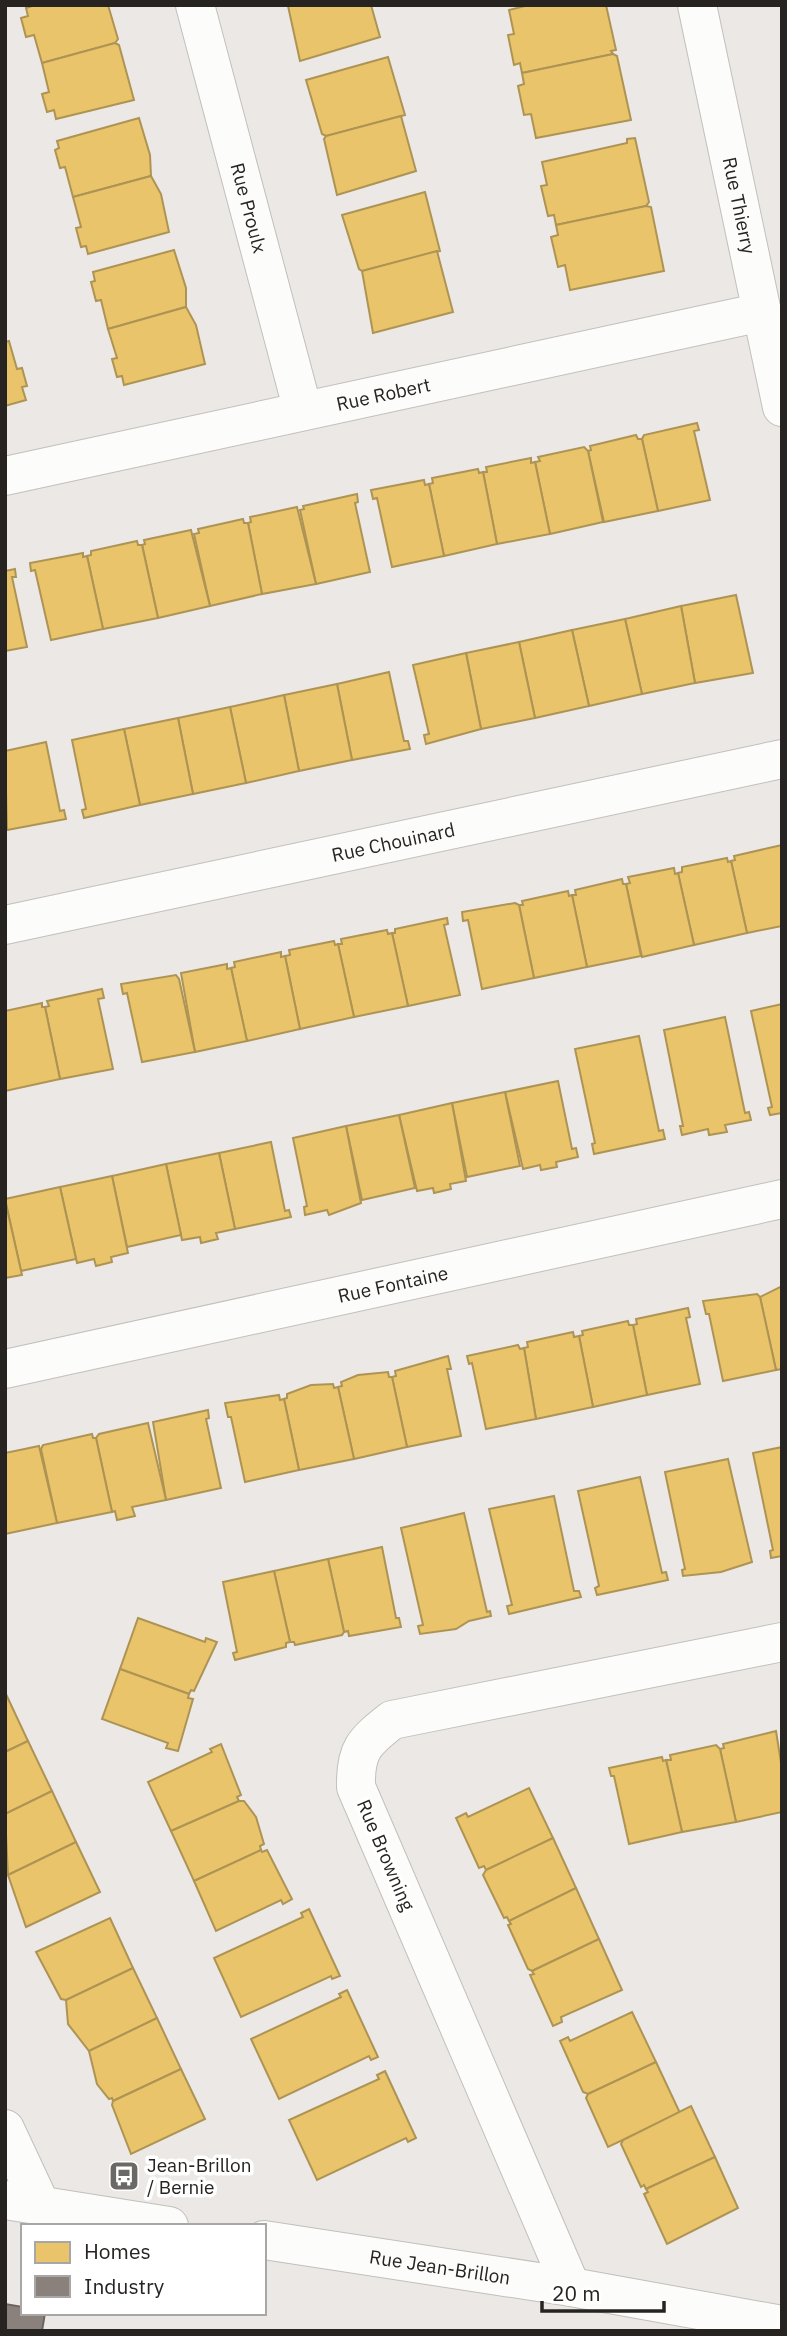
<svg xmlns="http://www.w3.org/2000/svg" width="787" height="2336" font-family="'IBM Plex Sans',sans-serif">
	<style>
		.homes { fill: #e9c46a; stroke: #ae9454; stroke-width: 2 }
		.industry { fill: #8a817c; stroke: #6c6561; stroke-width: 2 }
		.lines { fill: none; stroke-linecap: round; stroke-linejoin: round }
		.minor-casing { stroke: #c2bfbc; stroke-width: 40 }
		.minor { stroke: #fcfcfb; stroke-width: 38 }
		.labels { text-anchor: middle; stroke-width: 7; stroke-linejoin: round; paint-order: stroke }
		.street-label { font-size: 19px; fill: #262321; stroke: #fff }
		.poi-label { font-size: 19px; fill: #262321; stroke: #fff; text-anchor: start }
	</style>
	<rect width="100%" height="100%" fill="#ece8e5"/>
	<g class="homes">
		<path d="M 35,5 L 108,5 L 118,39 L 115,43 L 42,63 L 34,35 L 26,37 L 21,18 L 28,16 L 26,8 Z"/>
		<path d="M 371,5 L 380,37 L 300,61 L 288,6 Z"/>
		<path d="M 529,5 L 606,5 L 616,50 L 611,51 L 613,54 L 522,73 L 520,63 L 514,65 L 508,35 L 514,34 L 509,10 Z"/>
		<path d="M 115,43 L 119,45 L 134,100 L 56,119 L 54,110 L 47,112 L 42,94 L 49,92 L 42,63 Z"/>
		<path d="M 613,54 L 617,56 L 631,120 L 536,138 L 531,114 L 524,115 L 518,86 L 524,84 L 522,73 Z"/>
		<path d="M 388,57 L 405,115 L 326,136 L 322,134 L 306,80 Z"/>
		<path d="M 401,116 L 416,171 L 337,195 L 324,139 L 326,136 Z"/>
		<path d="M 139,118 L 150,155 L 151,176 L 73,197 L 65,167 L 60,168 L 55,150 L 59,148 L 57,141 Z"/>
		<path d="M 635,138 L 649,202 L 646,206 L 556,225 L 554,215 L 548,216 L 541,186 L 547,185 L 542,162 L 627,143 L 627,139 Z"/>
		<path d="M 151,176 L 161,194 L 169,232 L 88,254 L 86,246 L 81,247 L 76,228 L 81,227 L 73,197 Z"/>
		<path d="M 425,192 L 440,251 L 362,271 L 359,269 L 342,215 Z"/>
		<path d="M 646,206 L 651,207 L 664,271 L 570,290 L 565,265 L 558,267 L 551,237 L 558,235 L 556,225 Z"/>
		<path d="M 174,250 L 186,288 L 186,307 L 108,329 L 101,300 L 96,301 L 91,282 L 95,281 L 93,272 Z"/>
		<path d="M 437,251 L 453,312 L 373,333 L 362,271 Z"/>
		<path d="M 186,307 L 196,325 L 205,364 L 124,385 L 122,376 L 117,377 L 112,359 L 117,358 L 108,329 Z"/>
		<path d="M 9,341 L 17,369 L 22,368 L 27,386 L 22,387 L 26,400 L 5,406 L 5,342 Z"/>
		<path d="M 697,423 L 699,430 L 694,431 L 710,500 L 658,511 L 642,439 L 644,435 Z"/>
		<path d="M 636,435 L 638,439 L 642,439 L 658,511 L 604,522 L 588,451 L 591,450 L 590,446 Z"/>
		<path d="M 584,447 L 588,451 L 603,522 L 550,534 L 535,462 L 540,461 L 538,457 Z"/>
		<path d="M 531,458 L 531,463 L 535,462 L 550,534 L 497,544 L 483,472 L 487,472 L 486,467 Z"/>
		<path d="M 478,469 L 479,473 L 483,472 L 497,544 L 444,556 L 429,484 L 433,483 L 432,478 Z"/>
		<path d="M 424,480 L 425,485 L 429,484 L 444,556 L 392,567 L 377,498 L 373,499 L 371,490 Z"/>
		<path d="M 357,494 L 358,502 L 355,503 L 370,572 L 316,584 L 300,510 L 304,509 L 303,506 Z"/>
		<path d="M 297,507 L 316,584 L 262,594 L 248,523 L 251,522 L 250,517 Z"/>
		<path d="M 243,519 L 244,523 L 248,523 L 262,594 L 210,606 L 194,534 L 199,533 L 198,529 Z"/>
		<path d="M 191,530 L 210,606 L 158,618 L 142,545 L 145,544 L 144,540 Z"/>
		<path d="M 137,541 L 138,545 L 142,545 L 158,618 L 103,629 L 87,556 L 91,555 L 91,551 Z"/>
		<path d="M 83,553 L 83,557 L 87,556 L 103,629 L 51,640 L 35,570 L 31,571 L 30,563 Z"/>
		<path d="M 15,569 L 16,577 L 12,577 L 27,647 L 5,651 L 5,571 Z"/>
		<path d="M 736,595 L 753,673 L 695,683 L 681,606 Z"/>
		<path d="M 681,606 L 695,683 L 642,694 L 625,619 Z"/>
		<path d="M 625,619 L 642,694 L 589,706 L 572,630 Z"/>
		<path d="M 572,630 L 589,706 L 535,718 L 519,642 Z"/>
		<path d="M 519,642 L 535,718 L 481,729 L 466,653 Z"/>
		<path d="M 466,653 L 481,729 L 426,744 L 424,735 L 429,734 L 413,665 Z"/>
		<path d="M 389,672 L 404,741 L 408,741 L 410,749 L 352,760 L 337,684 Z"/>
		<path d="M 337,684 L 352,760 L 299,771 L 284,695 Z"/>
		<path d="M 284,695 L 299,771 L 246,783 L 230,707 Z"/>
		<path d="M 230,707 L 246,783 L 193,794 L 178,718 Z"/>
		<path d="M 178,718 L 193,794 L 140,805 L 124,729 Z"/>
		<path d="M 124,729 L 140,805 L 84,818 L 82,810 L 86,809 L 72,740 Z"/>
		<path d="M 46,742 L 60,811 L 64,810 L 66,819 L 7,830 L 5,751 Z"/>
		<path d="M 782,845 L 782,926 L 747,933 L 731,861 L 735,860 L 734,856 Z"/>
		<path d="M 727,858 L 728,862 L 731,861 L 747,933 L 694,945 L 678,873 L 682,872 L 682,867 Z"/>
		<path d="M 674,868 L 675,874 L 678,873 L 694,945 L 642,957 L 626,884 L 630,883 L 628,877 Z"/>
		<path d="M 622,879 L 623,884 L 626,884 L 641,956 L 587,967 L 572,895 L 576,895 L 575,890 Z"/>
		<path d="M 568,891 L 569,896 L 572,895 L 587,967 L 534,978 L 519,905 L 523,905 L 522,901 Z"/>
		<path d="M 515,903 L 519,905 L 534,978 L 482,989 L 468,920 L 463,921 L 462,912 Z"/>
		<path d="M 447,918 L 448,924 L 444,925 L 460,995 L 408,1006 L 392,933 L 395,933 L 395,929 Z"/>
		<path d="M 387,930 L 388,934 L 392,933 L 408,1006 L 354,1017 L 338,944 L 342,944 L 341,939 Z"/>
		<path d="M 334,941 L 335,945 L 338,944 L 354,1017 L 300,1029 L 285,956 L 290,955 L 289,950 Z"/>
		<path d="M 281,952 L 281,957 L 285,956 L 300,1029 L 247,1041 L 231,968 L 235,967 L 234,962 Z"/>
		<path d="M 227,964 L 227,969 L 231,968 L 247,1041 L 195,1052 L 181,973 Z"/>
		<path d="M 176,975 L 179,979 L 195,1052 L 142,1062 L 127,993 L 123,994 L 121,984 Z"/>
		<path d="M 102,989 L 104,998 L 98,999 L 113,1069 L 60,1079 L 45,1007 L 49,1006 L 47,1001 Z"/>
		<path d="M 42,1003 L 42,1007 L 45,1007 L 60,1079 L 5,1091 L 5,1011 Z"/>
		<path d="M 782,1004 L 782,1113 L 770,1115 L 768,1108 L 772,1107 L 751,1011 Z"/>
		<path d="M 725,1017 L 745,1113 L 749,1112 L 751,1120 L 725,1125 L 727,1132 L 709,1135 L 708,1129 L 682,1135 L 680,1126 L 683,1126 L 664,1030 Z"/>
		<path d="M 639,1036 L 659,1131 L 663,1130 L 665,1139 L 594,1154 L 592,1144 L 595,1143 L 575,1049 Z"/>
		<path d="M 558,1081 L 572,1149 L 576,1148 L 578,1157 L 556,1162 L 557,1167 L 541,1170 L 540,1165 L 523,1169 L 505,1092 Z"/>
		<path d="M 505,1092 L 520,1166 L 467,1177 L 452,1103 Z"/>
		<path d="M 452,1103 L 466,1181 L 450,1184 L 451,1189 L 434,1193 L 433,1188 L 417,1191 L 399,1115 Z"/>
		<path d="M 399,1115 L 415,1188 L 362,1200 L 346,1126 Z"/>
		<path d="M 346,1126 L 361,1203 L 329,1215 L 327,1210 L 305,1215 L 304,1207 L 307,1206 L 293,1138 Z"/>
		<path d="M 271,1142 L 285,1211 L 289,1210 L 291,1217 L 235,1229 L 219,1153 Z"/>
		<path d="M 219,1153 L 235,1229 L 216,1233 L 218,1239 L 201,1243 L 200,1237 L 182,1240 L 166,1164 Z"/>
		<path d="M 166,1164 L 181,1235 L 127,1247 L 112,1176 Z"/>
		<path d="M 112,1176 L 128,1253 L 111,1257 L 112,1262 L 96,1266 L 94,1259 L 77,1263 L 60,1187 Z"/>
		<path d="M 60,1187 L 76,1259 L 21,1271 L 5,1199 Z"/>
		<path d="M 5,1200 L 22,1275 L 5,1278 Z"/>
		<path d="M 782,1286 L 782,1369 L 776,1370 L 760,1297 Z"/>
		<path d="M 757,1294 L 760,1297 L 776,1370 L 723,1381 L 709,1314 L 706,1314 L 703,1301 Z"/>
		<path d="M 688,1308 L 690,1317 L 686,1318 L 700,1384 L 647,1395 L 633,1325 L 637,1324 L 636,1319 Z"/>
		<path d="M 628,1321 L 629,1325 L 633,1325 L 647,1395 L 593,1407 L 579,1336 L 583,1335 L 582,1331 Z"/>
		<path d="M 573,1332 L 574,1337 L 579,1336 L 593,1407 L 536,1419 L 524,1348 L 528,1347 L 527,1342 Z"/>
		<path d="M 518,1345 L 520,1349 L 524,1348 L 536,1419 L 486,1429 L 472,1363 L 469,1364 L 467,1356 Z"/>
		<path d="M 448,1356 L 451,1369 L 447,1369 L 461,1436 L 407,1447 L 392,1377 L 396,1376 L 395,1371 Z"/>
		<path d="M 388,1372 L 389,1377 L 392,1377 L 407,1447 L 354,1459 L 338,1387 L 342,1386 L 341,1382 L 358,1375 Z"/>
		<path d="M 333,1384 L 334,1388 L 338,1387 L 354,1459 L 299,1470 L 284,1399 L 287,1398 L 287,1394 L 311,1385 Z"/>
		<path d="M 279,1395 L 280,1400 L 284,1399 L 299,1470 L 245,1482 L 231,1417 L 228,1417 L 225,1403 Z"/>
		<path d="M 208,1410 L 209,1418 L 206,1419 L 221,1488 L 166,1500 L 153,1422 Z"/>
		<path d="M 148,1423 L 166,1500 L 132,1507 L 135,1516 L 117,1520 L 115,1511 L 112,1512 L 96,1438 L 99,1434 Z"/>
		<path d="M 92,1434 L 93,1438 L 96,1438 L 112,1512 L 57,1523 L 41,1449 L 43,1445 Z"/>
		<path d="M 39,1446 L 57,1523 L 5,1534 L 5,1453 Z"/>
		<path d="M 782,1447 L 782,1556 L 771,1558 L 770,1551 L 773,1550 L 753,1453 Z"/>
		<path d="M 728,1459 L 752,1562 L 721,1572 L 683,1576 L 682,1570 L 685,1569 L 665,1472 Z"/>
		<path d="M 640,1477 L 662,1573 L 666,1572 L 668,1580 L 597,1595 L 595,1588 L 599,1586 L 578,1491 Z"/>
		<path d="M 554,1496 L 574,1591 L 579,1591 L 581,1597 L 509,1614 L 507,1606 L 512,1605 L 489,1509 Z"/>
		<path d="M 464,1513 L 487,1612 L 490,1611 L 491,1616 L 469,1621 L 456,1629 L 420,1634 L 418,1626 L 423,1625 L 401,1528 Z"/>
		<path d="M 382,1547 L 396,1618 L 399,1618 L 401,1627 L 349,1636 L 348,1631 L 344,1632 L 328,1559 Z"/>
		<path d="M 328,1559 L 344,1632 L 342,1635 L 295,1645 L 294,1642 L 290,1642 L 274,1571 Z"/>
		<path d="M 274,1571 L 290,1642 L 286,1643 L 286,1647 L 235,1660 L 233,1653 L 237,1652 L 223,1582 Z"/>
		<path d="M 138,1618 L 205,1642 L 206,1638 L 217,1642 L 194,1691 L 191,1690 L 189,1694 L 120,1669 Z"/>
		<path d="M 120,1669 L 189,1694 L 188,1698 L 193,1699 L 178,1751 L 166,1748 L 168,1743 L 102,1719 Z"/>
		<path d="M 5,1692 L 28,1741 L 5,1752 Z"/>
		<path d="M 776,1731 L 782,1769 L 782,1812 L 736,1822 L 720,1749 L 724,1748 L 723,1744 Z"/>
		<path d="M 28,1741 L 52,1791 L 5,1814 L 5,1752 Z"/>
		<path d="M 221,1744 L 241,1795 L 237,1797 L 239,1801 L 171,1831 L 148,1782 L 212,1752 L 210,1749 Z"/>
		<path d="M 716,1745 L 720,1749 L 736,1822 L 682,1832 L 666,1760 L 671,1760 L 670,1755 Z"/>
		<path d="M 662,1757 L 663,1761 L 666,1760 L 682,1832 L 629,1844 L 614,1776 L 611,1776 L 609,1768 Z"/>
		<path d="M 529,1788 L 553,1838 L 486,1870 L 484,1866 L 479,1868 L 456,1818 L 466,1813 L 468,1817 Z"/>
		<path d="M 52,1791 L 76,1842 L 8,1875 L 5,1814 Z"/>
		<path d="M 239,1801 L 244,1801 L 256,1817 L 264,1844 L 260,1846 L 261,1850 L 194,1881 L 171,1831 Z"/>
		<path d="M 553,1838 L 576,1888 L 509,1921 L 507,1917 L 504,1918 L 483,1875 L 486,1870 Z"/>
		<path d="M 76,1842 L 100,1892 L 26,1927 L 8,1875 Z"/>
		<path d="M 261,1850 L 262,1852 L 267,1850 L 292,1899 L 283,1904 L 281,1900 L 216,1931 L 194,1881 Z"/>
		<path d="M 576,1888 L 599,1939 L 532,1971 L 528,1969 L 508,1925 L 511,1924 L 509,1921 Z"/>
		<path d="M 309,1909 L 340,1976 L 332,1979 L 331,1976 L 241,2017 L 214,1958 L 303,1917 L 301,1913 Z"/>
		<path d="M 110,1918 L 133,1968 L 66,2000 L 61,1999 L 36,1952 Z"/>
		<path d="M 599,1939 L 622,1990 L 561,2017 L 562,2022 L 553,2026 L 530,1975 L 534,1974 L 532,1971 Z"/>
		<path d="M 133,1968 L 157,2018 L 89,2051 L 68,2024 L 66,2000 Z"/>
		<path d="M 347,1990 L 378,2057 L 371,2060 L 369,2056 L 279,2099 L 251,2039 L 341,1997 L 339,1994 Z"/>
		<path d="M 632,2012 L 656,2062 L 588,2094 L 583,2092 L 560,2041 L 568,2037 L 570,2041 Z"/>
		<path d="M 157,2018 L 181,2069 L 113,2101 L 112,2098 L 109,2099 L 97,2084 L 89,2051 Z"/>
		<path d="M 656,2062 L 680,2113 L 608,2147 L 586,2098 L 588,2094 Z"/>
		<path d="M 181,2069 L 205,2119 L 131,2154 L 112,2105 L 113,2101 Z"/>
		<path d="M 385,2071 L 416,2138 L 408,2142 L 406,2138 L 317,2180 L 289,2120 L 379,2079 L 377,2075 Z"/>
		<path d="M 691,2106 L 715,2157 L 646,2189 L 644,2185 L 641,2187 L 621,2144 L 623,2140 Z"/>
		<path d="M 715,2157 L 738,2208 L 667,2244 L 644,2194 L 648,2192 L 646,2189 Z"/>
	</g>
	<path class="industry" d="M 5,2304 L 23,2307 L 23,2313 L 45,2313 L 42,2331 L 5,2331 Z"/>
	<g class="lines">
		<g class="minor-casing">
			<g id="minor">
				<path id="s1" d="M 195,5 L 303,411"/>
				<path id="s2" d="M 697,5 L 782,407"/>
				<path id="s3" d="M 5,476 L 762,312"/>
				<path id="s4" d="M 5,925 L 782,759"/>
				<path id="s5" d="M 5,1369 L 782,1199"/>
				<path d="M 5,2129 L 41,2206"/>
				<path d="M 5,2200 L 169,2226"/>
				<path id="s6" d="M 264,2240 L 571,2287 L 782,2325"/>
				<path d="M 571,2287 L 356,1787 C 355,1750 364,1742 392,1720 L 782,1642"/>
			</g>
		</g>
		<use href="#minor" class="minor"/>
	</g>
	<defs>
		<g id="bus-square" transform="scale(1.575)"><rect x="-9" y="-9" width="18" height="18" rx="4" fill="#6b6866" stroke="#fff"/><path d="M-5-6H5V4H4V6H2V4H-2V6H-4V4H-5ZM-3.5-4V0h7V-4ZM-3.5 1.2v1.5H-2V1.2ZM2 1.2v1.5H3.5V1.2Z" fill="#fff"/></g>
	</defs>
	<g fill-rule="evenodd">
		<use href="#bus-square" x="124" y="2176"/>
	</g>
	<g class="labels">
		<g class="street-label">
			<text dy="7" stroke="none"><textPath href="#s2" startOffset="205">Rue Thierry</textPath></text>
			<text dy="7" stroke="none"><textPath href="#s1" startOffset="210">Rue Proulx</textPath></text>
			<text dy="7" stroke="none"><textPath href="#s3" startOffset="387">Rue Robert</textPath></text>
			<text dy="7" stroke="none"><textPath href="#s4" startOffset="397">Rue Chouinard</textPath></text>
			<text dy="7" stroke="none"><textPath href="#s5" startOffset="397">Rue Fontaine</textPath></text>
			<text transform="translate(386 1855) rotate(67)" y="7">Rue Browning</text>
			<text dy="7" stroke="none"><textPath href="#s6" startOffset="178">Rue Jean-Brillon</textPath></text>
		</g>
		<g class="poi-label">
			<text x="147" y="2172">Jean-Brillon<tspan x="147" dy="22">/ Bernie</tspan></text>
		</g>
	</g>
	<rect width="787" height="2336" fill="none" stroke="#262321" stroke-width="14"/>
	<rect x="21" y="2224" width="245" height="91" fill="#ffffff" stroke="#a8a7a6" stroke-width="2"/>
	<rect x="35" y="2242" width="35" height="21" fill="#e9c46a" stroke="#a8a7a6" stroke-width="2"/>
	<text x="84" y="2259" font-size="21" fill="#262321">Homes</text>
	<rect x="35" y="2276" width="35" height="21" fill="#8a817c" stroke="#a8a7a6" stroke-width="2"/>
	<text x="84" y="2294" font-size="21" fill="#262321">Industry</text>
	<path d="M542 2301v10h122v-10" fill="none" stroke="#262321" stroke-width="3.5"/>
	<text x="552" y="2301" font-size="21" fill="#262321" stroke="#ffffff" stroke-width="5" paint-order="stroke">20 m</text>
</svg>
